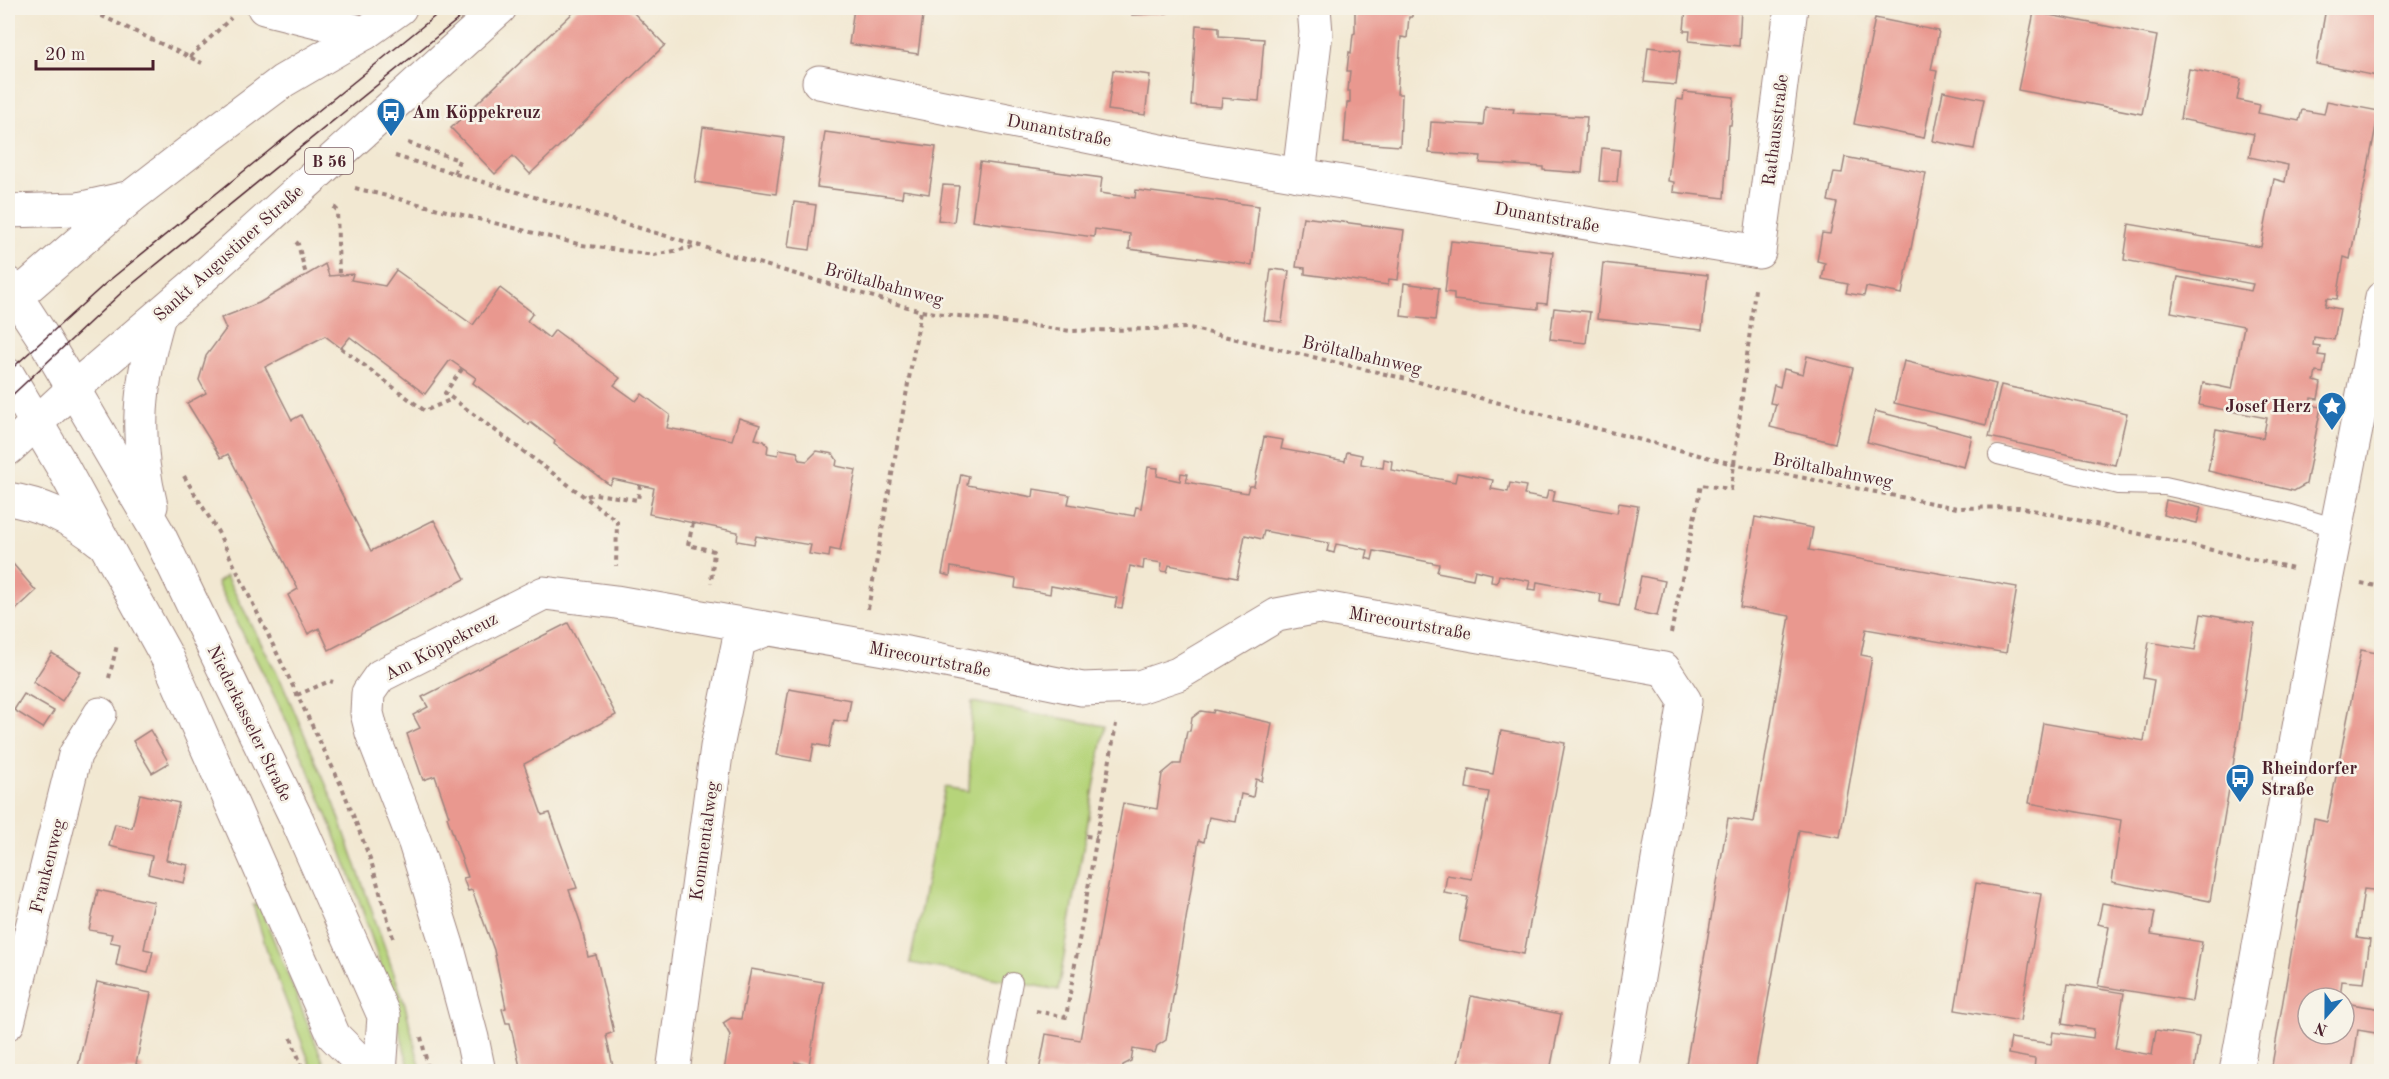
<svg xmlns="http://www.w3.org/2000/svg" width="2389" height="1079" font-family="'Old Standard TT',serif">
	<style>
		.green { fill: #b6d47a; stroke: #807a52; stroke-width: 1.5 }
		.building { fill: #e9988f }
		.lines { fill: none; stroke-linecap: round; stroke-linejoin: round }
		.service-casing { stroke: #9e847e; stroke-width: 20 }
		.minor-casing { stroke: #9e847e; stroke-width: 35 }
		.secondary-casing { stroke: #9e847e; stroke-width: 35 }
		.primary-casing { stroke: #9e847e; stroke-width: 35 }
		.path { stroke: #9e847e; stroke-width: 4; stroke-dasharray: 4.5 4.5; stroke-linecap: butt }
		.service { stroke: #fff; stroke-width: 18 }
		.minor { stroke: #fff; stroke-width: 33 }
		.secondary { stroke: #fff; stroke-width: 33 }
		.primary { stroke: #fff; stroke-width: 33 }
		.tram { stroke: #4a1f2b; stroke-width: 1.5 }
		.labels { text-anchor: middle; stroke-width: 5; stroke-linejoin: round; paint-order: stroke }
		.shield { fill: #f7f3e8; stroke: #7e5f64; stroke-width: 1.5 }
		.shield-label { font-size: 16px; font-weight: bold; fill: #4a1f2b }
		.poi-label { font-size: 18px; font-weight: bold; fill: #4a1f2b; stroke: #f7f3e8; text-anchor: start }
		.street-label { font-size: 18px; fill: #4a1f2b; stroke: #f7f3e8 }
	</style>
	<rect width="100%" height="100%" fill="#f7f3e8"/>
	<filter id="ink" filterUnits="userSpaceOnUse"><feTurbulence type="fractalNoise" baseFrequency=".0167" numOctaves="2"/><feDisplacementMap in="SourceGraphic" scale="12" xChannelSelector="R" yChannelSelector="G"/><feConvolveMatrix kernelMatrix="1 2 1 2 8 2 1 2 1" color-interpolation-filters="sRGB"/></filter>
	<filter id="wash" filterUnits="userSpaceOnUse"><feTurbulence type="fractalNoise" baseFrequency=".008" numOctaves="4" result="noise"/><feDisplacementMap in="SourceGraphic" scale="24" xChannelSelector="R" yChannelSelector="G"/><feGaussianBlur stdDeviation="1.35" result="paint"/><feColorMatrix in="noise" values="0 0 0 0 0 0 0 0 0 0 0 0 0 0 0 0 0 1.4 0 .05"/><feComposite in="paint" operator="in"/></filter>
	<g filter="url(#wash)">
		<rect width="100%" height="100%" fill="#f2e8d2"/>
		<g class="green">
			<path d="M 226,576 L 283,685 L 334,803 L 405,1005 L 421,1071 L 410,1071 C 382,958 342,844 294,737 C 270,685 243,634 217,583 Z"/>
			<path d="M 972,702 L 1105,726 L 1058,990 L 910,963 L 945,787 L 969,791 Z"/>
			<path d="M 259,904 L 327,1071 L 313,1071 L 269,957 L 253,905 Z"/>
		</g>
		<g id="blocks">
			<g class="building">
				<path d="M 578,8 L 629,8 L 665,45 L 530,174 L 513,156 L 495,174 L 451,128 Z"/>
				<path d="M 854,8 L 924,8 L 918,54 L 849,44 Z"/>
				<path d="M 1131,8 L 1167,8 L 1167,13 L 1132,15 Z"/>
				<path d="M 1355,8 L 1412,8 L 1412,17 L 1409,17 L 1407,38 L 1401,37 L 1397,94 L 1402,94 L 1400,146 L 1344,142 L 1347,103 L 1350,102 L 1350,91 L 1348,91 L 1350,71 L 1347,71 L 1349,52 L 1351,53 L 1353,34 L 1355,33 Z"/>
				<path d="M 1686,8 L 1741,8 L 1739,46 L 1689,41 L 1690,31 L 1684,31 Z"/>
				<path d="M 2326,8 L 2382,8 L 2382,77 L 2316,64 Z"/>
				<path d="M 2034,12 L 2157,36 L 2142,114 L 2018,90 Z"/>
				<path d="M 1875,18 L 1939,31 L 1931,70 L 1937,71 L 1924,138 L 1854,124 Z"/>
				<path d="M 1196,25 L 1219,27 L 1219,36 L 1264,39 L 1259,101 L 1222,98 L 1221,107 L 1191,105 Z"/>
				<path d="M 1648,47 L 1680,51 L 1676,85 L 1644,82 Z"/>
				<path d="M 2189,69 L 2241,79 L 2237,100 L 2260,105 L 2258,113 L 2299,121 L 2302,110 L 2324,114 L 2327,101 L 2379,111 L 2350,259 L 2344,257 L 2337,299 L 2327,298 L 2325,306 L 2340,309 L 2334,340 L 2314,337 L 2313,345 L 2320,346 L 2318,355 L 2326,356 L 2323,373 L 2316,372 L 2314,381 L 2321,383 L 2318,399 L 2311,398 L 2310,405 L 2321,407 L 2306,484 L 2294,491 L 2208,471 L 2216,429 L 2263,438 L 2267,418 L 2199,405 L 2203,383 L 2232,389 L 2244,326 L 2171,312 L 2178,277 L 2251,291 L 2253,284 L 2124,260 L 2129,224 L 2261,247 L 2274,179 L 2285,182 L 2288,165 L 2249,157 L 2254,134 L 2180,119 Z"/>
				<path d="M 1113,70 L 1150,75 L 1145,115 L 1108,110 Z"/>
				<path d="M 1943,91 L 1984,99 L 1974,149 L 1933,141 Z"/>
				<path d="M 1684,92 L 1734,97 L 1731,125 L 1729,125 L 1724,198 L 1673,192 L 1674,182 L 1668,181 L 1677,99 L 1683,100 Z"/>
				<path d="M 1485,107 L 1514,109 L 1513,113 L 1587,117 L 1582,173 L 1543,170 L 1543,167 L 1480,163 L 1481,156 L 1429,153 L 1431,122 L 1483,125 Z"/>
				<path d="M 703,127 L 784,138 L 776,194 L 695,182 Z"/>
				<path d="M 825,132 L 936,147 L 929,194 L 903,190 L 902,198 L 817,187 Z"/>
				<path d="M 1602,148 L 1620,150 L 1617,182 L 1599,181 Z"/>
				<path d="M 1845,157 L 1926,173 L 1902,294 L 1866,287 L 1864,296 L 1846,293 L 1848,284 L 1822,279 L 1825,263 L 1817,261 L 1822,233 L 1830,234 L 1837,203 L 1828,201 L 1834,172 L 1842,173 Z"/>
				<path d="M 980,162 L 1102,178 L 1100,193 L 1135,198 L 1136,190 L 1259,206 L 1252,265 L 1129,249 L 1130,234 L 1095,229 L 1094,237 L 972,221 Z"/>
				<path d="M 943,185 L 959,186 L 954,222 L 938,220 Z"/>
				<path d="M 794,202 L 816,205 L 810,250 L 788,247 Z"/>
				<path d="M 1303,217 L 1404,230 L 1398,280 L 1389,279 L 1388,285 L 1305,274 L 1305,268 L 1296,267 Z"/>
				<path d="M 1451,241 L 1553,252 L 1547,304 L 1538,303 L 1538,309 L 1454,300 L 1454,293 L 1445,292 Z"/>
				<path d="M 1603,263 L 1708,275 L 1702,330 L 1597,319 Z"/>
				<path d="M 325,264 L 329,276 L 353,274 L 351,280 L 385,286 L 396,270 L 473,325 L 500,288 L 533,313 L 527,321 L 549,338 L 555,330 L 620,378 L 614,385 L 636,401 L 642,394 L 670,415 L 667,428 L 732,440 L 739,418 L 760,425 L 755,439 L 764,441 L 768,446 L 767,453 L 778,455 L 780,449 L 797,452 L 800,460 L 807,461 L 817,451 L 833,454 L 837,460 L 836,466 L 856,470 L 840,551 L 830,549 L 829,557 L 809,554 L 811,545 L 756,536 L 754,544 L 737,541 L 738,532 L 649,514 L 654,488 L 613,479 L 610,485 L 554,444 L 555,441 L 530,422 L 529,425 L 473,383 L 476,378 L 450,360 L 425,394 L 350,337 L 341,348 L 325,336 L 265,367 L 292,420 L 301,415 L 371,551 L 434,520 L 465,579 L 329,650 L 319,628 L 308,634 L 288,595 L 298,589 L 228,454 L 221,458 L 187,403 L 206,393 L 199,380 L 206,356 L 226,329 L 221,318 L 259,303 Z"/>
				<path d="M 1271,269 L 1289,271 L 1282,322 L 1264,320 Z"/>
				<path d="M 1404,283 L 1439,288 L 1435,320 L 1401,316 Z"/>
				<path d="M 1554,308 L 1590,312 L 1586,343 L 1550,339 Z"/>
				<path d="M 1807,356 L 1853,368 L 1835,443 L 1770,427 L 1776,404 L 1770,403 L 1774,385 L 1780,387 L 1784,369 L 1803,374 Z"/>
				<path d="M 1904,361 L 1996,384 L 1986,425 L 1894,403 Z"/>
				<path d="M 2001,385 L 2127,413 L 2115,465 L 1989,437 Z"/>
				<path d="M 1875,411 L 1972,436 L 1964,467 L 1867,442 Z"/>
				<path d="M 1264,437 L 1283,440 L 1281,449 L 1345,461 L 1347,452 L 1362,455 L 1361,464 L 1383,468 L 1384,459 L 1392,461 L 1391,470 L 1455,482 L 1457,473 L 1493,480 L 1491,489 L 1508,492 L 1510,483 L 1526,486 L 1524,495 L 1546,499 L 1548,490 L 1555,491 L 1553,501 L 1617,513 L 1619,503 L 1638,506 L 1619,606 L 1600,602 L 1601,594 L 1537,582 L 1536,590 L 1528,589 L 1530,581 L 1499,575 L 1497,583 L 1491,582 L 1492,574 L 1475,570 L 1473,579 L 1437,572 L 1439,564 L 1374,551 L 1372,560 L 1366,558 L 1368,550 L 1336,544 L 1334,553 L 1327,551 L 1329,543 L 1264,531 L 1262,539 L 1245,535 L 1237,578 L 1169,565 L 1167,572 L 1161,571 L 1162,563 L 1144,560 L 1143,569 L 1130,566 L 1122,608 L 1115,607 L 1117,598 L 1051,586 L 1050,594 L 1015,588 L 1016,579 L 951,567 L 950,576 L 942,574 L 961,474 L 969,476 L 967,485 L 1033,497 L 1034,489 L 1070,495 L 1068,504 L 1134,516 L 1136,507 L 1141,508 L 1148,467 L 1158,468 L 1157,476 L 1180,481 L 1181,473 L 1188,474 L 1186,482 L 1247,493 L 1249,486 L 1254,486 Z"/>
				<path d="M 2166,500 L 2201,508 L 2197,523 L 2163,515 Z"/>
				<path d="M 1755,517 L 1813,528 L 1809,550 L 2017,587 L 2006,653 L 1866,629 L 1861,655 L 1872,657 L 1840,837 L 1799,830 L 1755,1071 L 1685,1071 L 1728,818 L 1754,822 L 1790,616 L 1740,607 Z"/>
				<path d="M 8,558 L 36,591 L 8,617 Z"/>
				<path d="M 1641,576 L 1665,581 L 1657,616 L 1634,611 Z"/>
				<path d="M 2201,614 L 2254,623 L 2239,730 L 2210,901 L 2112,882 L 2121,820 L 2029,803 L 2043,723 L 2144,741 L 2154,680 L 2143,678 L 2149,642 L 2195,650 Z"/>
				<path d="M 568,623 L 616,715 L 524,764 L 542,815 L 550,813 L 577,888 L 569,890 L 581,924 L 588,957 L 596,955 L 614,1032 L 606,1035 L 614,1071 L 521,1071 L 510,1023 L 506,1023 L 502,1009 L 506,1008 L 494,950 L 472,890 L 468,891 L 463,878 L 468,877 L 447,817 L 449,816 L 435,776 L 423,780 L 407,734 L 420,728 L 413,715 L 428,707 L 422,697 Z"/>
				<path d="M 2361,650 L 2382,654 L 2382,891 L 2364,889 L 2357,938 L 2370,940 L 2364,983 L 2342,981 L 2340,998 L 2308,998 L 2308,1034 L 2344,1034 L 2344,1003 L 2382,1009 L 2382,1034 L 2358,1030 L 2352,1071 L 2271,1071 L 2314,819 L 2327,822 Z"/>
				<path d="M 52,653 L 81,672 L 62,701 L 33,682 Z"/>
				<path d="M 789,689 L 851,700 L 847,722 L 834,720 L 829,747 L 814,744 L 811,761 L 777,755 Z"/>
				<path d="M 24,694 L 54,711 L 43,728 L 14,710 Z"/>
				<path d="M 1214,710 L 1272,723 L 1262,781 L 1256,779 L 1253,797 L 1241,794 L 1236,822 L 1209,817 L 1204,842 L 1199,840 L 1166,1040 L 1157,1046 L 1155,1053 L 1133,1049 L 1131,1061 L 1123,1065 L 1122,1071 L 1039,1071 L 1046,1034 L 1080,1040 L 1123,803 L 1157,809 L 1162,774 L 1174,764 L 1181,764 L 1187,731 L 1190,731 L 1192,718 L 1201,711 L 1213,713 Z"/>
				<path d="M 150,730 L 169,763 L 152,773 L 133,741 Z"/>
				<path d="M 1501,731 L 1565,743 L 1524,954 L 1459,941 L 1468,897 L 1444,893 L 1447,875 L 1472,879 L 1489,792 L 1466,788 L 1469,769 L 1493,774 Z"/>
				<path d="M 140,794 L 179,803 L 166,860 L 188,865 L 184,883 L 148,874 L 152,856 L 109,846 L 115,824 L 132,828 Z"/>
				<path d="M 1976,883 L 2041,894 L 2020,1021 L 1955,1010 Z"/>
				<path d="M 98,890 L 154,902 L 144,949 L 153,951 L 148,973 L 116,965 L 120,944 L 110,942 L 112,934 L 89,930 Z"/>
				<path d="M 2102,903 L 2155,912 L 2151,934 L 2202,942 L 2192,1001 L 2098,986 L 2109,927 L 2098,924 Z"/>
				<path d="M 751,969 L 823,982 L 809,1065 L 795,1062 L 794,1071 L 724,1071 L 730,1035 L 723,1023 L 731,1018 L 741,1019 Z"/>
				<path d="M 97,982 L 151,993 L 136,1064 L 143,1067 L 142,1071 L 77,1071 Z"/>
				<path d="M 2068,984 L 2124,993 L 2115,1049 L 2152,1055 L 2156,1030 L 2199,1037 L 2194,1071 L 2034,1071 L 2035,1059 L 2008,1054 L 2011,1038 L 2051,1044 L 2053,1032 L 2093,1038 L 2094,1029 L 2062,1024 Z"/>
				<path d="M 1471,996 L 1561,1014 L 1550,1071 L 1468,1071 L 1457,1069 Z"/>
			</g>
		</g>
	</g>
	<g filter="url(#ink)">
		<use href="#blocks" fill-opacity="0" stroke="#9e847e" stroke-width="1.5"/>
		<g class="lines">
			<g class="service-casing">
				<g id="service">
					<path d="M 1998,455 L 2118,485 L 2165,486 L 2287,513 L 2337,528"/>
					<path d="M 996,1072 L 1013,982"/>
				</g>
			</g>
			<g class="minor-casing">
				<g id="minor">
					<path d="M 264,8 L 365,33"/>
					<path d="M 819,82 L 1175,154 L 1759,252 L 1791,8"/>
					<path d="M 1299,175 L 1316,33 L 1314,8"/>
					<path d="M 8,1023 L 75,755 L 100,714"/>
					<path d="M 479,1072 L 472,1038 L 447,945 L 415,843 L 372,733 L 367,713 L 368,693 L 380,676 L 544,593 L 616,602 L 907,653 L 1082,689 L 1139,687 L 1178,674 L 1277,615 L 1318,607 L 1664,669 L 1685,701 L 1622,1072"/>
					<path d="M 673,1072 L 717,747 L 739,640 L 765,630"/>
					<path d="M 2236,1072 L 2323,596 L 2382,298"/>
				</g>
			</g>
			<g class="secondary-casing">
				<g id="secondary">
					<path d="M 8,211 L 78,209 L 131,197"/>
					<path d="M 8,284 L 44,339 L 158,533 L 298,822 L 384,1016 L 380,1072"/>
					<path d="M 8,375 L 62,466 L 168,659 L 334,1036 L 370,1072"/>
					<path d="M 8,499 C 41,504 74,519 100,541"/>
					<path d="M 151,506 C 134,437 139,383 159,316"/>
				</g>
			</g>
			<g class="primary-casing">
				<g id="primary">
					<path d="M 8,304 L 131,197 L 206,139 L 283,81 L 365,33 L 400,8"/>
					<path d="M 8,449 L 73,389 L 194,285 L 500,8"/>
				</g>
			</g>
			<g class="path">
				<path d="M 85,8 L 202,63"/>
				<path d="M 190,57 L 231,18"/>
				<path d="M 408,143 L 459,160 L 454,174"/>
				<path d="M 395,156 L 921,311 L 1071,331 L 1189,328 L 1411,380 L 1733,464 L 1957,508 L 2019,507 L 2293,568"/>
				<path d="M 355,188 L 582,245 L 654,255 L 699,246"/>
				<path d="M 334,207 L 337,210 L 339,274"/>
				<path d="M 296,242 L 298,244 L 306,275"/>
				<path d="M 341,348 L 425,411 L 452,399"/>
				<path d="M 462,369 L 445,393 L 617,521 L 616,566"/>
				<path d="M 184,476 L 218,532 L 342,787 L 371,861 L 394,941"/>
				<path d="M 587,496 L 595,494 L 638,500 L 640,485"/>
				<path d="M 693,523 L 688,545 L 714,551 L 711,583"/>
				<path d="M 2361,583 L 2382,587"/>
				<path d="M 868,609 L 921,311"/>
				<path d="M 1671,633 L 1701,485 L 1731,489 L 1755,289"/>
				<path d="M 109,678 L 117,645"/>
				<path d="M 297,695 L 330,681 L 333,682"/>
				<path d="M 1086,836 L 1097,837"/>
				<path d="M 1036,1011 L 1066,1017 L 1116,724"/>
				<path d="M 421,1037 L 429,1072"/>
				<path d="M 291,1038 L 304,1072"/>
			</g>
			<use href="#service" class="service"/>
			<use href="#minor" class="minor"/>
			<use href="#secondary" class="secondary"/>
			<use href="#primary" class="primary"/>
			<g class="tram">
				<path d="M 8,372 L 106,283 L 445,8"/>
				<path d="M 8,399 L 120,294 L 472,8"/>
			</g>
		</g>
	</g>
	<defs>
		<g id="bus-pin" transform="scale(1.5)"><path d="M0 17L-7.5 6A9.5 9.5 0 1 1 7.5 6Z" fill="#1f6fb2" stroke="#f7f3e8"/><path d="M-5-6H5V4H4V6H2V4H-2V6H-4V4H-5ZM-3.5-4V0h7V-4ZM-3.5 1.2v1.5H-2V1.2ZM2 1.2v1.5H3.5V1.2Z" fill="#fff"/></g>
		<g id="sight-pin" transform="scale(1.5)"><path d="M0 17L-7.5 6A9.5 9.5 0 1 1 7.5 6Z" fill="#1f6fb2" stroke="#f7f3e8"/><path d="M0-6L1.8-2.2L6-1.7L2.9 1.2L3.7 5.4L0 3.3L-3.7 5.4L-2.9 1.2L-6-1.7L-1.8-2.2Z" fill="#fff"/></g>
	</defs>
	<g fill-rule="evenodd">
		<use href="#bus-pin" x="391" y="112"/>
		<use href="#sight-pin" x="2332" y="406"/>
		<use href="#bus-pin" x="2240" y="778"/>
	</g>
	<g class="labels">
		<rect class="shield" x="305" y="148" width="48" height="26" rx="4.5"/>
		<g class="shield-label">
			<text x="329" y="167">B 56</text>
		</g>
		<g class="poi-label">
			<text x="412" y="118">Am Köppekreuz</text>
			<text x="2311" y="412" text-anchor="end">Josef Herz</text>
			<text x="2261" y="774">Rheindorfer<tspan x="2261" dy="21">Straße</tspan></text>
		</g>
		<g class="street-label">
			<text transform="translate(1059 130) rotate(11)" y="6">Dunantstraße</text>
			<text transform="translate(1775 130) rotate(-83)" y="6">Rathausstraße</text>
			<text transform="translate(1547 217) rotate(10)" y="6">Dunantstraße</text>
			<text transform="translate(228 253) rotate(-42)" y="6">Sankt Augustiner Straße</text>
			<text transform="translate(884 284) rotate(15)" y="6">Bröltalbahnweg</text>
			<text transform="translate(1362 355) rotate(13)" y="6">Bröltalbahnweg</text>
			<text transform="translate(1833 470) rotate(11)" y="6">Bröltalbahnweg</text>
			<text transform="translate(1410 623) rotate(10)" y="6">Mirecourtstraße</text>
			<text transform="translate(441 646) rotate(-28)" y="6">Am Köppekreuz</text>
			<text transform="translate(930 659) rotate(11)" y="6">Mirecourtstraße</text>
			<text transform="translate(250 723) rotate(64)" y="6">Niederkasseler Straße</text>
			<text transform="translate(704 841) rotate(-82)" y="6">Kommentalweg</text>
			<text transform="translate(47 866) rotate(-76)" y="6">Frankenweg</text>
		</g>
	</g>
	<rect width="2389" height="1079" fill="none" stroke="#f7f3e8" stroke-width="30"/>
	<g transform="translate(2326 1016) rotate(201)"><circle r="28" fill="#f7f3e8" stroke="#b29e9c" stroke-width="1.5"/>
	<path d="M0-4.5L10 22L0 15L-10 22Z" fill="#1f6fb2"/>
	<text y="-9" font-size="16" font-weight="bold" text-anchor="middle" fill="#4a1f2b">N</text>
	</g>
	<path d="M36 60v9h117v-9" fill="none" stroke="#4a1f2b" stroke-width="3"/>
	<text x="45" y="60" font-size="18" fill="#4a1f2b" stroke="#f7f3e8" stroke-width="4.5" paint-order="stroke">20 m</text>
</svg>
